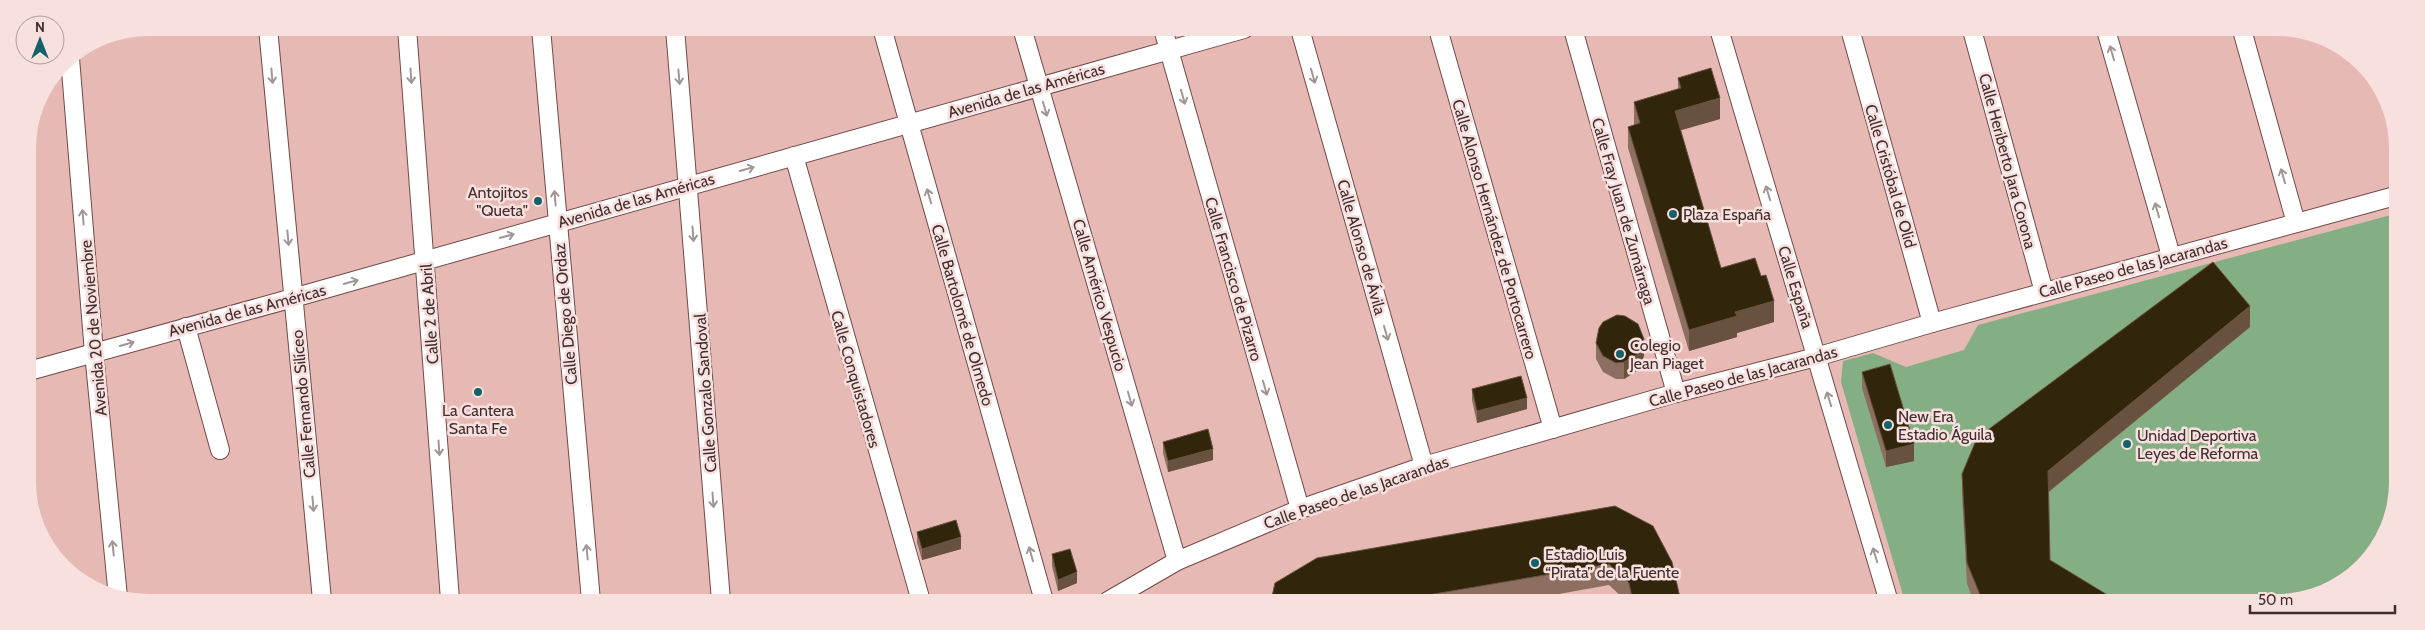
<svg xmlns="http://www.w3.org/2000/svg" width="2425" height="630" font-family="Cabin,sans-serif">
	<style>
		.green { fill: #84ae83 }
		.lines { fill: none; stroke-linecap: round; stroke-linejoin: round }
		.street-casing { stroke: #704a47; stroke-width: 20 }
		.street { stroke: #fff; stroke-width: 18 }
		.wall { fill: #8c6f60 }
		.shaded-wall { fill: #68513e }
		.building { fill: #31250b; stroke: #68513e }
		.oneway { stroke: #a09696 }
		.poi-dot { fill: #136269; stroke: #f8e0de; stroke-width: 2 }
		.labels { text-anchor: middle; stroke-width: 5; stroke-linejoin: round; paint-order: stroke }
		.street-label { font-size: 16px; fill: #402e2d; stroke: #f8e0de }
		.poi-label { font-size: 16px; fill: #402e2d; stroke: #f8e0de; text-anchor: start }
	</style>
	<rect width="100%" height="100%" fill="#e7b9b5"/>
	<path class="green" d="M 2395,214 L 2395,506 L 2381,543 L 2356,573 L 2323,593 L 2285,602 L 1905,602 L 1841,382 L 1843,361 L 1873,353 L 1906,367 L 1964,350 L 1978,325 Z"/>
	<g class="lines">
		<g class="street-casing">
			<g id="street">
				<path d="M 268,28 L 322,600"/>
				<path d="M 407,28 L 450,600"/>
				<path d="M 541,28 L 591,601"/>
				<path d="M 675,28 L 721,601"/>
				<path d="M 882,28 L 1044,601"/>
				<path d="M 1022,28 L 1177,561"/>
				<path d="M 1163,29 L 1300,509"/>
				<path d="M 1300,29 L 1424,466"/>
				<path d="M 1438,29 L 1553,429"/>
				<path d="M 1573,29 L 1676,393"/>
				<path d="M 1719,29 L 1889,602"/>
				<path d="M 1850,29 L 1932,323"/>
				<path d="M 1972,30 L 2044,292"/>
				<path d="M 2106,30 L 2171,256"/>
				<path d="M 2242,30 L 2296,223"/>
				<path d="M 70,58 L 94,353 L 118,597"/>
				<path d="M 794,156 L 921,601"/>
				<path d="M 186,327 L 220,450"/>
				<path d="M 29,371 L 293,298 L 1244,29"/>
				<path d="M 1108,601 L 1177,561 L 1300,509 L 1424,466 L 1676,393 L 1816,357 L 1932,323 L 2395,196"/>
			</g>
		</g>
		<use href="#street" class="street"/>
	</g>
	<g class="wall">
		<path d="M 1678,78 L 1720,119 L 1680,130 L 1721,268 L 1774,322 L 1737,333 L 1737,337 L 1689,351 L 1628,148 L 1628,127 L 1634,125 L 1634,102 L 1678,89 Z"/>
		<path d="M 2250,327 L 2049,492 L 2050,560 L 2119,602 L 1974,602 L 1967,584 L 1962,495 L 1962,474 Z"/>
		<path d="M 1596,343 L 1644,356 L 1638,370 L 1624,379 L 1616,379 L 1603,372 L 1596,359 Z"/>
		<path d="M 1862,372 L 1914,461 L 1886,467 L 1862,388 Z"/>
		<path d="M 1472,389 L 1527,409 L 1477,423 L 1472,400 Z"/>
		<path d="M 1163,442 L 1213,460 L 1168,472 L 1163,453 Z"/>
		<path d="M 1615,506 L 1681,602 L 1627,602 L 1609,585 L 1515,602 L 1271,601 Z"/>
		<path d="M 917,532 L 961,549 L 922,560 L 917,543 Z"/>
		<path d="M 1052,554 L 1077,583 L 1058,591 L 1052,566 Z"/>
	</g>
	<g class="shaded-wall">
		<path d="M 1720,98 L 1720,119 L 1675,132 L 1675,111 Z"/>
		<path d="M 1774,301 L 1774,322 L 1737,333 L 1737,337 L 1689,351 L 1689,330 L 1735,312 Z"/>
		<path d="M 2250,306 L 2250,327 L 2048,492 L 2048,471 Z"/>
		<path d="M 1644,339 L 1644,356 L 1638,370 L 1624,379 L 1624,362 Z"/>
		<path d="M 1527,398 L 1527,409 L 1477,423 L 1477,411 Z"/>
		<path d="M 1914,444 L 1914,461 L 1886,467 L 1886,451 Z"/>
		<path d="M 1213,449 L 1213,460 L 1168,472 L 1168,461 Z"/>
		<path d="M 961,537 L 961,549 L 922,560 L 922,549 Z"/>
		<path d="M 1077,572 L 1077,583 L 1058,591 L 1058,580 Z"/>
	</g>
	<g class="building">
		<path d="M 1711,68 L 1720,98 L 1675,111 L 1721,268 L 1755,258 L 1761,276 L 1766,275 L 1774,301 L 1735,312 L 1737,316 L 1689,330 L 1628,127 L 1640,123 L 1634,102 L 1681,88 L 1678,78 Z"/>
		<path d="M 2213,262 L 2250,306 L 2048,471 L 2050,560 L 2119,602 L 1983,602 L 1967,563 L 1962,474 L 1977,438 Z"/>
		<path d="M 1617,315 L 1625,316 L 1638,324 L 1644,339 L 1638,354 L 1624,362 L 1616,363 L 1603,356 L 1596,343 L 1599,328 L 1603,322 Z"/>
		<path d="M 1890,364 L 1914,444 L 1886,451 L 1862,372 Z"/>
		<path d="M 1521,376 L 1527,398 L 1477,411 L 1472,389 Z"/>
		<path d="M 1208,429 L 1213,449 L 1168,461 L 1163,442 Z"/>
		<path d="M 1615,506 L 1653,526 L 1672,562 L 1681,602 L 1633,602 L 1629,583 L 1609,564 L 1393,601 L 1271,601 L 1275,583 L 1317,558 Z"/>
		<path d="M 956,520 L 961,537 L 922,549 L 917,532 Z"/>
		<path d="M 1070,549 L 1077,572 L 1058,580 L 1052,554 Z"/>
	</g>
	<defs><path id="oneway-shaft" d="M-6 0H5M1.5-3L5.5 0L1.5 3" fill="none" stroke-width="1.6" stroke-linecap="round" stroke-linejoin="round" transform="scale(1.25)"/></defs>
	<g class="oneway">
		<use href="#oneway-shaft" transform="translate(2112 53) rotate(-106)"/>
		<use href="#oneway-shaft" transform="translate(272 76) rotate(85)"/>
		<use href="#oneway-shaft" transform="translate(411 76) rotate(86)"/>
		<use href="#oneway-shaft" transform="translate(1313 76) rotate(74)"/>
		<use href="#oneway-shaft" transform="translate(679 77) rotate(85)"/>
		<use href="#oneway-shaft" transform="translate(1183 97) rotate(74)"/>
		<use href="#oneway-shaft" transform="translate(1045 109) rotate(74)"/>
		<use href="#oneway-shaft" transform="translate(747 169) rotate(-16)"/>
		<use href="#oneway-shaft" transform="translate(2283 176) rotate(-106)"/>
		<use href="#oneway-shaft" transform="translate(1768 193) rotate(-107)"/>
		<use href="#oneway-shaft" transform="translate(929 196) rotate(-106)"/>
		<use href="#oneway-shaft" transform="translate(555 198) rotate(-95)"/>
		<use href="#oneway-shaft" transform="translate(2157 210) rotate(-106)"/>
		<use href="#oneway-shaft" transform="translate(83 217) rotate(-95)"/>
		<use href="#oneway-shaft" transform="translate(693 234) rotate(86)"/>
		<use href="#oneway-shaft" transform="translate(507 236) rotate(-16)"/>
		<use href="#oneway-shaft" transform="translate(288 238) rotate(85)"/>
		<use href="#oneway-shaft" transform="translate(351 282) rotate(-16)"/>
		<use href="#oneway-shaft" transform="translate(1386 333) rotate(74)"/>
		<use href="#oneway-shaft" transform="translate(127 344) rotate(-16)"/>
		<use href="#oneway-shaft" transform="translate(1265 388) rotate(74)"/>
		<use href="#oneway-shaft" transform="translate(1130 399) rotate(74)"/>
		<use href="#oneway-shaft" transform="translate(1829 399) rotate(-107)"/>
		<use href="#oneway-shaft" transform="translate(439 448) rotate(86)"/>
		<use href="#oneway-shaft" transform="translate(713 500) rotate(86)"/>
		<use href="#oneway-shaft" transform="translate(313 504) rotate(85)"/>
		<use href="#oneway-shaft" transform="translate(113 548) rotate(-96)"/>
		<use href="#oneway-shaft" transform="translate(587 552) rotate(-95)"/>
		<use href="#oneway-shaft" transform="translate(1031 554) rotate(-106)"/>
		<use href="#oneway-shaft" transform="translate(1875 555) rotate(-107)"/>
	</g>
	<g class="poi-dot">
		<circle cx="538" cy="201" r="5"/>
		<circle cx="1673" cy="214" r="5"/>
		<circle cx="1620" cy="354" r="5"/>
		<circle cx="478" cy="392" r="5"/>
		<circle cx="1888" cy="425" r="5"/>
		<circle cx="2127" cy="444" r="5"/>
		<circle cx="1535" cy="563" r="5"/>
	</g>
	<g class="labels">
		<g class="street-label">
			<text transform="translate(1026 90) rotate(-16)" y="6">Avenida de las Américas</text>
			<text transform="translate(2008 161) rotate(75)" y="6">Calle Heriberto Jara Corona</text>
			<text transform="translate(1891 176) rotate(74)" y="6">Calle Cristóbal de Olid</text>
			<text transform="translate(636 200) rotate(-16)" y="6">Avenida de las Américas</text>
			<text transform="translate(1624 211) rotate(74)" y="6">Calle Fray Juan de Zumárraga</text>
			<text transform="translate(1495 229) rotate(74)" y="6">Calle Alonso Hernández de Portocarrero</text>
			<text transform="translate(1362 247) rotate(74)" y="6">Calle Alonso de Ávila</text>
			<text transform="translate(2133 267) rotate(-15)" y="6">Calle Paseo de las Jacarandas</text>
			<text transform="translate(1234 279) rotate(74)" y="6">Calle Francisco de Pizarro</text>
			<text transform="translate(1796 287) rotate(73)" y="6">Calle España</text>
			<text transform="translate(1100 295) rotate(74)" y="6">Calle Américo Vespucio</text>
			<text transform="translate(247 310) rotate(-15)" y="6">Avenida de las Américas</text>
			<text transform="translate(429 314) rotate(-94)" y="6">Calle 2 de Abril</text>
			<text transform="translate(565 314) rotate(-95)" y="6">Calle Diego de Ordaz</text>
			<text transform="translate(963 315) rotate(74)" y="6">Calle Bartolomé de Olmedo</text>
			<text transform="translate(93 328) rotate(-95)" y="6">Avenida 20 de Noviembre</text>
			<text transform="translate(1743 376) rotate(-15)" y="6">Calle Paseo de las Jacarandas</text>
			<text transform="translate(856 379) rotate(74)" y="6">Calle Conquistadores</text>
			<text transform="translate(705 393) rotate(-94)" y="6">Calle Gonzalo Sandoval</text>
			<text transform="translate(303 404) rotate(-95)" y="6">Calle Fernando Silíceo</text>
			<text transform="translate(1356 492) rotate(-19)" y="6">Calle Paseo de las Jacarandas</text>
		</g>
		<g class="poi-label">
			<text x="528" y="198" text-anchor="end">Antojitos<tspan x="528" dy="18">"Queta"</tspan></text>
			<text x="1683" y="220">Plaza España</text>
			<text x="1630" y="351">Colegio<tspan x="1630" dy="18">Jean Piaget</tspan></text>
			<text x="478" y="416" text-anchor="middle">La Cantera<tspan x="478" dy="18">Santa Fe</tspan></text>
			<text x="1898" y="422">New Era<tspan x="1898" dy="18">Estadio Águila</tspan></text>
			<text x="2137" y="441">Unidad Deportiva<tspan x="2137" dy="18">Leyes de Reforma</tspan></text>
			<text x="1545" y="560">Estadio Luis<tspan x="1545" dy="18">“Pirata” de la Fuente</tspan></text>
		</g>
	</g>
	<path d="M0 0H2425V630H0ZM148 36H2277A112 112 0 0 1 2389 148V482A112 112 0 0 1 2277 594H148A112 112 0 0 1 36 482V148A112 112 0 0 1 148 36Z" fill="#f8e0de" fill-rule="evenodd"/>
	<g transform="translate(40 40)"><circle r="24" fill="#f8e0de" stroke="#ae9997"/>
	<path d="M0-4L9 19L0 12L-9 19Z" fill="#136269"/>
	<text y="-8" font-size="14" font-weight="bold" text-anchor="middle" fill="#402e2d">N</text>
	</g>
	<path d="M2250 605v8h145v-8" fill="none" stroke="#402e2d" stroke-width="2.5"/>
	<text x="2258" y="605" font-size="15" fill="#402e2d" stroke="#f8e0de" stroke-width="4" paint-order="stroke">50 m</text>
</svg>
